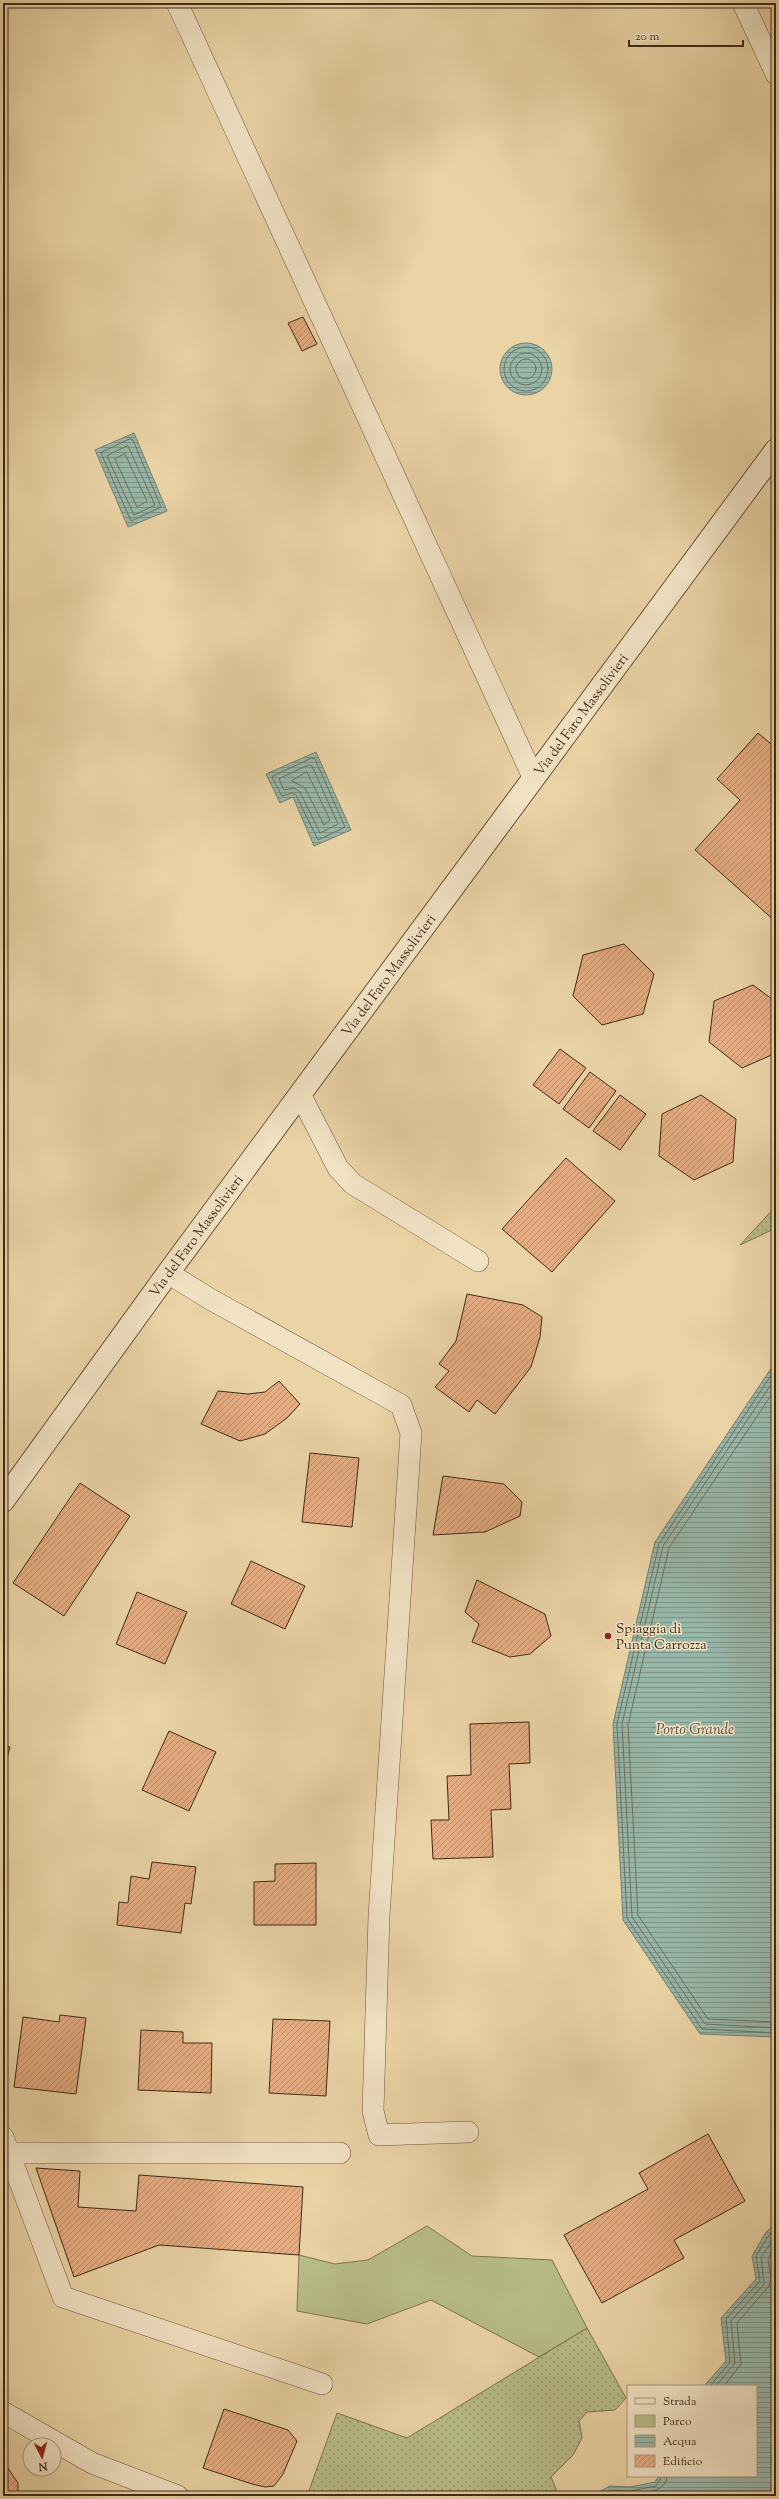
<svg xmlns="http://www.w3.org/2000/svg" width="779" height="2499" font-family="'Sorts Mill Goudy',serif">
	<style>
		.grass { fill: url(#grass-dots); stroke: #7c734e }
		.green { fill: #b7bc86; stroke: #7c734e }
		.water { fill: url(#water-rules); stroke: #757f6e }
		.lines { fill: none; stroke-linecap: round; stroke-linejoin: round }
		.shore { stroke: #6c7060; stroke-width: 1 }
		.building { fill: url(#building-hatch); stroke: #402a16 }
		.lane-casing { stroke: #6a543a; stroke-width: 22 }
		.street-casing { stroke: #6a543a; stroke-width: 24 }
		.lane { stroke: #f1e2c4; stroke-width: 21 }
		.street { stroke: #f1e2c4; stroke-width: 22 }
		.poi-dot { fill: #8f2418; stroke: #f1e2c4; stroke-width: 1.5 }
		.labels { text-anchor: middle; stroke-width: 3; stroke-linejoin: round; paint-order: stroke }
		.street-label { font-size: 14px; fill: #402a16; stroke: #f1e2c4 }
		.poi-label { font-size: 14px; fill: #402a16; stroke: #f1e2c4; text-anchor: start }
		.water-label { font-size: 15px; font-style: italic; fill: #564d3b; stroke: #f1e2c4 }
	</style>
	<defs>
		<pattern id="grass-dots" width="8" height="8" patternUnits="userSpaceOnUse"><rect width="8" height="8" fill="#b7bc86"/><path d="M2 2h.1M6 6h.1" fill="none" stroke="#96996d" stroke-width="1.8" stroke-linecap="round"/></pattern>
		<pattern id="water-rules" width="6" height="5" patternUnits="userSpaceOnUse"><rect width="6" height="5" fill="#98b7a9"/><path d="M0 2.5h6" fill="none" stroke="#7d9589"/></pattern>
		<pattern id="building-hatch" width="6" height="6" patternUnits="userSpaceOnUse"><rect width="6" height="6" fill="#e5ad83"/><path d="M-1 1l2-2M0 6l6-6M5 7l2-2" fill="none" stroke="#bb8d6a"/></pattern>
	</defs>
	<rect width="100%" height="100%" fill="#ead3a5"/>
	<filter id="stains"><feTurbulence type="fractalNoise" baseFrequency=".005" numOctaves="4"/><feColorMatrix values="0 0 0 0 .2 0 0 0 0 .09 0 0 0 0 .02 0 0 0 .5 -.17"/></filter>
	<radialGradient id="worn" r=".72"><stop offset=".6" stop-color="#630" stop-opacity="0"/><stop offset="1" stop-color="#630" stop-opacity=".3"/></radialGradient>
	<g class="grass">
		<path d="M 776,1206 L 776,1228 L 740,1245 Z"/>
		<path d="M 587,2328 L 626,2398 L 615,2410 L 587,2412 L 579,2421 L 582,2438 L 573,2455 L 551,2477 L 559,2496 L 307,2496 L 337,2413 L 407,2438 Z"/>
	</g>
	<path class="green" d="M 427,2226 L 472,2256 L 552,2260 L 587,2328 L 539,2357 L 431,2300 L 367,2324 L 297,2311 L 299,2255 L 335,2264 L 368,2260 Z"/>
	<g class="water">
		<circle cx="526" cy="369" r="26"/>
		<path d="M 134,433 L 167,511 L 128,527 L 95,450 Z"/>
		<path d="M 316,752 L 351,830 L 314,846 L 293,797 L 280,803 L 266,774 Z"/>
		<path d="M 776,1361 L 776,2037 L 700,2034 L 623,1920 L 613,1724 L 655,1542 Z"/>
		<path d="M 776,2224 L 776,2496 L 591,2496 L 610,2486 L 630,2487 L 655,2482 L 659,2476 L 756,2476 L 756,2386 L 704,2386 L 726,2361 L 721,2318 L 756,2279 L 752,2256 L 766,2232 Z"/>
	</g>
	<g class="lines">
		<g class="shore">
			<circle cx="526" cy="369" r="22"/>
			<circle cx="526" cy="369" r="16"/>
			<circle cx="526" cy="369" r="10"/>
			<path d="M 130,439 L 133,440 L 161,507 L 131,521 L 101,453 Z"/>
			<path d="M 128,446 L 155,505 L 134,515 L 107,456 Z"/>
			<path d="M 125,454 L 147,501 L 137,507 L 115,459 Z"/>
			<path d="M 312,758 L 315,759 L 345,827 L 318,840 L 296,795 L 292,793 L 282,796 L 272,777 Z"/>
			<path d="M 309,765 L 312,766 L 338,824 L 320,833 L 300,792 L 294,788 L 284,790 L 279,779 Z"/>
			<path d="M 307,772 L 330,820 L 324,825 L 305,788 L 292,781 Z"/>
			<path d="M 776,1368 L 659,1544 L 617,1724 L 627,1918 L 702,2029 L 776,2033"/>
			<path d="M 776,1377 L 663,1546 L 622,1724 L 632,1917 L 705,2024 L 776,2028"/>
			<path d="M 776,1388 L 669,1548 L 628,1725 L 638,1915 L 708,2019 L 776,2022"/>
			<path d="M 710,2386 L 730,2362 L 726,2319 L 760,2281 L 756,2256 L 769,2235 L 776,2229"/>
			<path d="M 716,2386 L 735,2363 L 731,2321 L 764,2284 L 761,2257 L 776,2236"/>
			<path d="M 724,2386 L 741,2364 L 737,2323 L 769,2286 L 771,2279 L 768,2259 L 776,2244"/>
			<path d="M 599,2496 L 611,2490 L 630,2491 L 656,2486 L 662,2476"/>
			<path d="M 610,2496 C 626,2491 666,2499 667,2476"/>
		</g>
	</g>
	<g class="building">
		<path d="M 303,317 L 317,344 L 302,351 L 288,323 Z"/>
		<path d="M 758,733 L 776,748 L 776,922 L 695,850 L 740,800 L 717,779 Z"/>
		<path d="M 624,944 L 654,974 L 643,1014 L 602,1025 L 573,996 L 583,955 Z"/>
		<path d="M 753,985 L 776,1002 L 776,1053 L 742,1068 L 709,1042 L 714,1001 Z"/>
		<path d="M 560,1049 L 586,1068 L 559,1104 L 533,1085 Z"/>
		<path d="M 590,1072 L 616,1091 L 589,1128 L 563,1109 Z"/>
		<path d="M 620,1095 L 646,1114 L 620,1150 L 593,1131 Z"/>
		<path d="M 701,1095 L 736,1119 L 733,1162 L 694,1180 L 659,1156 L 662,1114 Z"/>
		<path d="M 566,1158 L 615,1201 L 552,1272 L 502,1229 Z"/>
		<path d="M 467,1294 L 523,1305 L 542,1317 L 540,1337 L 531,1367 L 495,1414 L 477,1400 L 469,1412 L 435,1387 L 449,1371 L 439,1364 L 456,1341 Z"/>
		<path d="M 279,1381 L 300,1404 L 287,1418 L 265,1434 L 240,1441 L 201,1424 L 218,1391 L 248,1394 L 265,1392 Z"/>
		<path d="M 310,1453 L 359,1458 L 352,1527 L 302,1522 Z"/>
		<path d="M 443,1476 L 504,1484 L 522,1502 L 520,1516 L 485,1532 L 433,1535 Z"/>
		<path d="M 80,1483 L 130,1516 L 64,1616 L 13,1583 Z"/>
		<path d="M 251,1561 L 305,1586 L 285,1629 L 231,1604 Z"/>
		<path d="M 477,1580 L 545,1614 L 551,1636 L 530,1654 L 510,1657 L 472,1642 L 479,1624 L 465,1612 Z"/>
		<path d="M 137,1592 L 187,1612 L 165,1664 L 116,1644 Z"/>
		<path d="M 529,1722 L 530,1763 L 509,1764 L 511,1809 L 491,1810 L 493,1857 L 433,1859 L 431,1820 L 449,1820 L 447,1776 L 471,1775 L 470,1724 Z"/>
		<path d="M 169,1731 L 216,1752 L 189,1811 L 142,1790 Z"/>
		<path d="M 3,1745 L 10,1747 L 3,1774 Z"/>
		<path d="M 152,1862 L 196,1867 L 191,1904 L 185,1903 L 181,1933 L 117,1925 L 119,1902 L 128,1903 L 131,1876 L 149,1879 Z"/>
		<path d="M 316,1863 L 316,1925 L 254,1925 L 254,1882 L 275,1881 L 275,1864 Z"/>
		<path d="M 60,2015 L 86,2018 L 76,2094 L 14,2087 L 23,2017 L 59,2022 Z"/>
		<path d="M 273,2019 L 330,2021 L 326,2096 L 269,2093 Z"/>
		<path d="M 141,2030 L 183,2032 L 183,2043 L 212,2043 L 211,2093 L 138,2090 Z"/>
		<path d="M 708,2134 L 745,2201 L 674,2240 L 684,2258 L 602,2303 L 564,2235 L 648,2189 L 639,2173 Z"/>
		<path d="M 36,2168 L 80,2171 L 78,2207 L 136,2211 L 139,2175 L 303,2187 L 299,2255 L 159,2245 L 74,2277 Z"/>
		<path d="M 224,2409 L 288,2430 L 297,2441 L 283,2474 L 274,2486 L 265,2487 L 252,2484 L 203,2468 Z"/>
		<path d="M 3,2465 L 6,2465 L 18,2483 L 18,2496 L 3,2496 Z"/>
	</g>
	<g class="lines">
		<g class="lane-casing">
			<g id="lane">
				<path d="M 177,3 L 533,777"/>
				<path d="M 743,3 L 776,74"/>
				<path d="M 300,1094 L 338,1168 L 353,1184 L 478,1261"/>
				<path d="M 168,1273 L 210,1299 L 401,1405 L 411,1433 L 379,1916 L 373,2111 L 379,2135 L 468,2132"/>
				<path d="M 3,2137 L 63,2297 L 322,2384"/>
				<path d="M 9,2153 L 340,2153"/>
				<path d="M 3,2412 L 92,2463 L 178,2496"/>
			</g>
		</g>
		<g class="street-casing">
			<g id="street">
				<path id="s1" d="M 3,1501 L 168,1273 L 776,450"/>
			</g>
		</g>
		<use href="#lane" class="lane"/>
		<use href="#street" class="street"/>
	</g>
	<circle class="poi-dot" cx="608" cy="1636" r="4"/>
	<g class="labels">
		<g class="street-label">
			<text dy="5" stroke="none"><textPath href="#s1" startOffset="976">Via del Faro Massolivieri</textPath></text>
			<text dy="5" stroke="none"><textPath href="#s1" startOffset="652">Via del Faro Massolivieri</textPath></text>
			<text dy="5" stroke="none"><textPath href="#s1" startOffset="328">Via del Faro Massolivieri</textPath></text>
		</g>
		<g class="poi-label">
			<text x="616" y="1633">Spiaggia di<tspan x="616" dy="16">Punta Carrozza</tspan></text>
		</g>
		<g class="water-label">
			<text x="695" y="1734">Porto Grande</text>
		</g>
	</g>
	<rect width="779" height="2499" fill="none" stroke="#ead3a5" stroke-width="16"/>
	<rect x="4" y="4" width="771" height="2491" fill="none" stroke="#402a16" stroke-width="2"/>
	<rect x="8" y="8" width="763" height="2483" fill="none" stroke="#402a16"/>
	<rect x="627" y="2385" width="130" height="92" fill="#f1e2c4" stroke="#aa987e"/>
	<rect x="635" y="2398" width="20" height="6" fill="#f1e2c4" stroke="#aa987e"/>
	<text x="663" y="2405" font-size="12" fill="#402a16">Strada</text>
	<rect x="635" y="2415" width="20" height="12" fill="#b7bc86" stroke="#aa987e"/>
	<text x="663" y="2425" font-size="12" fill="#402a16">Parco</text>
	<rect x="635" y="2435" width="20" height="12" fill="url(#water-rules)" stroke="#aa987e"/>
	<text x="663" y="2445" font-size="12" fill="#402a16">Acqua</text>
	<rect x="635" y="2455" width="20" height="12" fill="url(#building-hatch)" stroke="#aa987e"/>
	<text x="663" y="2465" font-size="12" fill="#402a16">Edificio</text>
	<g transform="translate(42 2457) rotate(174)"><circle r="19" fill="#f1e2c4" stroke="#aa987e"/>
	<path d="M0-3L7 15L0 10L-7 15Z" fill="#8f2418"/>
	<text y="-6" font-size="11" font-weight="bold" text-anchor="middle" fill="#402a16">N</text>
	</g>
	<path d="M629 40v6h114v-6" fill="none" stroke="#402a16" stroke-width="2"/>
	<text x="635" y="40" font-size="12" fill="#402a16" stroke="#f1e2c4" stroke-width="3" paint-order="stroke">20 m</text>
	<rect width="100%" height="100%" filter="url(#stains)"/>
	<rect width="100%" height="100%" fill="url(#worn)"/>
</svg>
